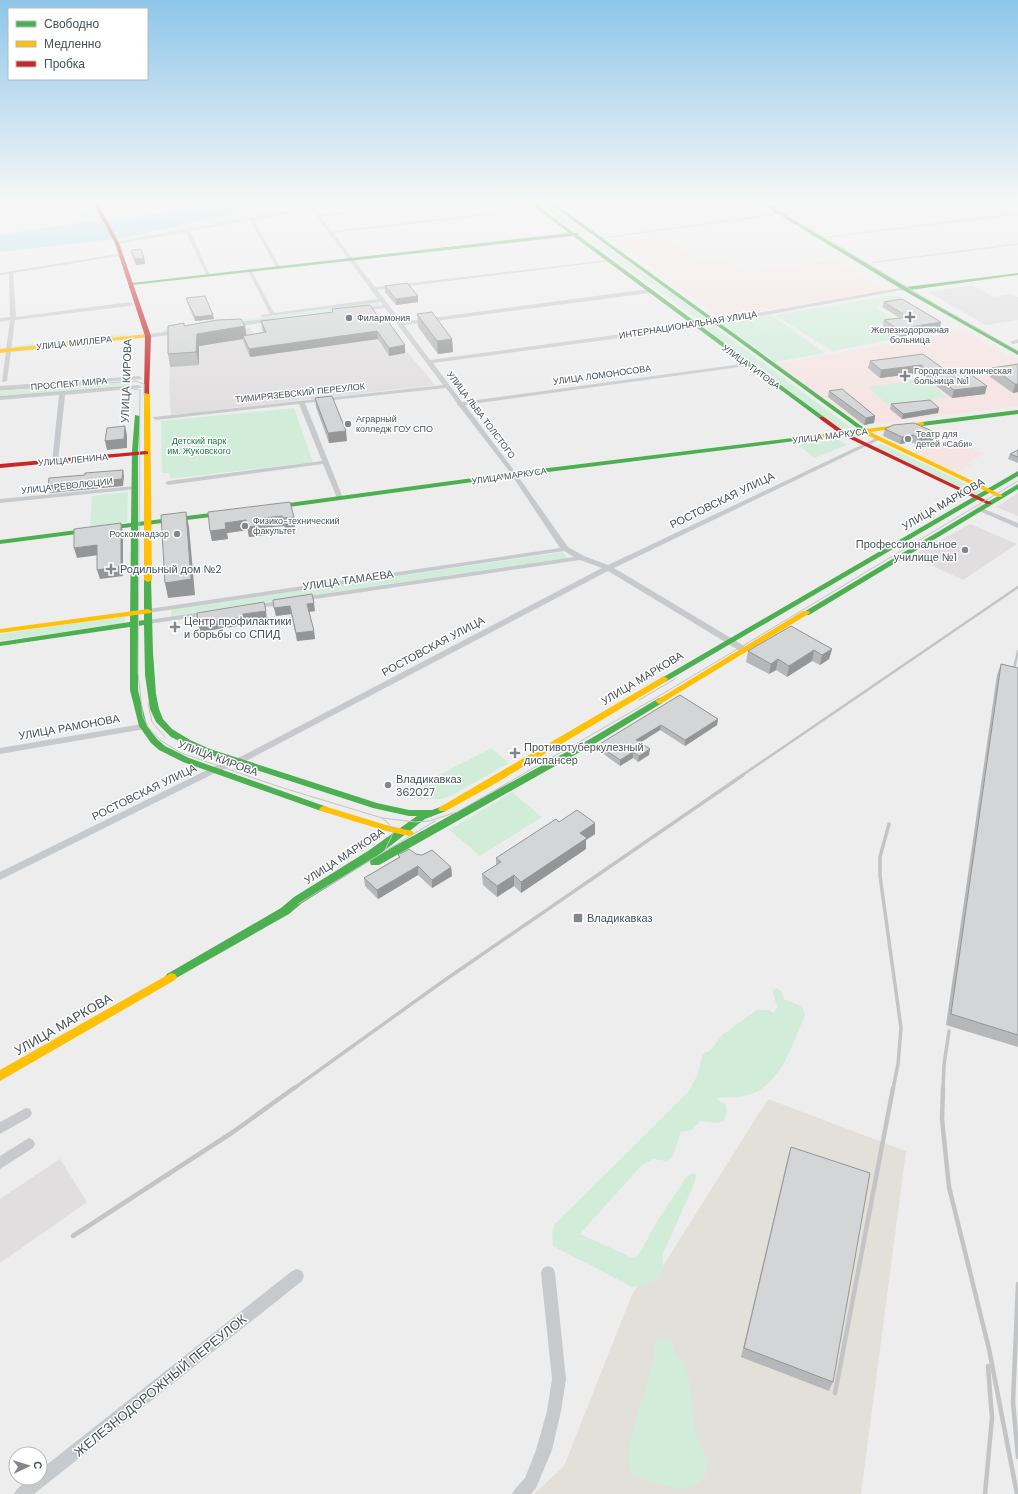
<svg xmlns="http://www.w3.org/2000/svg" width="1018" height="1494" font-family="'DM Sans',sans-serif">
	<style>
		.commercial { fill: #e3e0da }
		.education { fill: #e0dedf }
		.medical { fill: #f5e4e3 }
		.green { fill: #d1edda }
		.water { fill: #a7e0ea }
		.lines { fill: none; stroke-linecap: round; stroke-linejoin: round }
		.street { fill: #c7cacc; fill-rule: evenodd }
		.fast { fill: #4caf50; fill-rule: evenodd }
		.slow { fill: #ffc107; fill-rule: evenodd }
		.jam { fill: #c62828; fill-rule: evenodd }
		.tram { stroke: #c2c4c6; stroke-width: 1 }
		.rail-far2 { stroke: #c2c4c6; stroke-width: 2.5 }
		.rail-far1 { stroke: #c2c4c6; stroke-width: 3.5 }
		.rail { stroke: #c2c4c6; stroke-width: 4.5 }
		.wall { fill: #b6b7b8 }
		.shaded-wall { fill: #949596 }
		.building { fill: #d4d5d6; stroke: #949596 }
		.poi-dot { fill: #80888d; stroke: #fff; stroke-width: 1.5 }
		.labels { text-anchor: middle; stroke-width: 3; stroke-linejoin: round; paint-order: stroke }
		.far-poi-label { font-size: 9px; fill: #455159; stroke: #fff; text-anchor: start }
		.far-street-label { font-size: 9px; fill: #455159; stroke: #fff }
		.far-park-label { font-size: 9px; fill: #187843; stroke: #fff }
		.street-label { font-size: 11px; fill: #455159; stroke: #fff }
		.poi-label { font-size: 11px; fill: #455159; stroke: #fff; text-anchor: start }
		.near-street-label { font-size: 13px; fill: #455159; stroke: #fff }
	</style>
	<rect width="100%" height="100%" fill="#eeeded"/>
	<path class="commercial" d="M 768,1099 L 906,1151 L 861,1494 L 534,1494 L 564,1466 L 631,1297 L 642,1277 L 661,1269 Z"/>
	<g class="education">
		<path d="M 972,285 L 993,297 L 1011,294 L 1018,297 L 1018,320 L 986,325 L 928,292 Z"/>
		<path d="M 250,328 L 261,344 L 387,328 L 435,385 L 171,415 L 169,387 L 171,338 Z"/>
		<path d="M 1018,493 L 1018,516 L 996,507 Z"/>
		<path d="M 970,524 L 1017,544 L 963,580 L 912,556 Z"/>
		<path d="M 60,1159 L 87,1202 L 0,1263 L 0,1199 Z"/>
	</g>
	<g class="medical">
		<path d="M 659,233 L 702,261 L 714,259 L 732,264 L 746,273 L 834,260 L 885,290 L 719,318 L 615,239 Z"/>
		<path d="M 963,330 L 1018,361 L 1018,406 L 862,425 L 776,364 Z"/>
		<path d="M 939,442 L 947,446 L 951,444 L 956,447 L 963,444 L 985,454 L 966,462 L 972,465 L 954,473 L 912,453 Z"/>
	</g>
	<g class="green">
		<path d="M 105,203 L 135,203 L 138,209 L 133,210 L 136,214 L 114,217 Z"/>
		<path d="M 536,203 L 545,203 L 582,230 L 575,231 Z"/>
		<path d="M 290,206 L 306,208 L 127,240 L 126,239 Z"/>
		<path d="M 90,212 L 95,220 L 86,221 L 82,216 L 40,220 Z"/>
		<path d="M 596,239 L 707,319 L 700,320 L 588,240 Z"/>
		<path d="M 896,295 L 903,299 L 881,303 L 876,308 L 898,321 L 879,325 L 899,338 L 832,351 L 775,315 Z"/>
		<path d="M 378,302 L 380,305 L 164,333 L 162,330 Z"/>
		<path d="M 771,315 L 825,353 L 775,362 L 720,323 Z"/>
		<path d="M 714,327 L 841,420 L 851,428 L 840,429 L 706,329 Z"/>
		<path d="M 128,333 L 129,336 L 15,348 L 14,346 Z"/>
		<path d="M 925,379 L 947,397 L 887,404 L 868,387 Z"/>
		<path d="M 130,382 L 130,386 L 0,396 L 0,391 Z"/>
		<path d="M 294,408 L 313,462 L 170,479 L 169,473 L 162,473 L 161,421 Z"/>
		<path d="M 838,439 L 846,445 L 815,458 L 798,445 Z"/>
		<path d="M 881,444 L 982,491 L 975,495 L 873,447 Z"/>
		<path d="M 128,492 L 127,522 L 90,527 L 92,496 Z"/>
		<path d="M 563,552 L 567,558 L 171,616 L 171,609 Z"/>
		<path d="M 125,616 L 125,623 L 0,641 L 0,634 Z"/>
		<path d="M 491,748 L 509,763 L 453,795 L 442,799 L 419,799 L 410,790 Z"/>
		<path d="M 512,792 L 542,817 L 480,856 L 449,830 Z"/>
		<path d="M 777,988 L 781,991 L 784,999 C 792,1003 804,1004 805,1015 C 793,1043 781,1086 748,1095 C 739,1098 727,1097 718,1098 L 717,1100 L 726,1104 L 727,1112 L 724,1121 L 716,1123 L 700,1121 L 692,1130 L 681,1132 L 673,1156 L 666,1161 L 653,1159 L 641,1166 L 580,1234 L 633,1258 L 638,1256 L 659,1218 L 687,1176 L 693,1173 L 696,1175 L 695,1182 L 663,1254 L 663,1273 L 658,1281 L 632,1287 L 553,1246 L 552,1234 L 554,1225 L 688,1092 L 697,1076 L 703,1054 L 711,1050 L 722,1035 L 757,1010 L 768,1010 L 774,1013 L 777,1007 L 772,990 Z"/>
		<path d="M 665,1338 L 672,1341 L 673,1350 L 683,1363 L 689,1379 L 695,1433 L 708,1461 L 705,1476 L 697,1484 L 684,1490 L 632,1476 L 629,1460 L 629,1444 L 652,1365 L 655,1353 L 655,1341 Z"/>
	</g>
	<path class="water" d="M 211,203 L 280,203 L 124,238 L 0,252 L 0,236 C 69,220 142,220 211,203 Z"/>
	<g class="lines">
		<g class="street">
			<path d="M 166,203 L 177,203 L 151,208 L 149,207 Z"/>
			<path d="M 420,203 L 435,203 L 321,217 L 331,231 L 538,208 L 540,209 L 333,233 L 375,287 L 609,260 L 611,261 L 377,290 L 402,322 L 649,289 L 652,291 L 649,293 L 404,325 L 430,360 L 695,324 L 905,287 L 908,289 L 695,328 L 433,363 L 462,402 L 749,363 L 749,365 L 747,366 L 465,405 L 513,469 L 568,547 L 584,556 L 608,565 L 876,438 L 881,439 L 614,568 L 746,647 L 747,649 L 746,651 L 740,651 L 608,571 L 248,760 L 217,772 L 0,880 L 0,872 L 211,768 L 242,756 L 602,568 L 580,560 L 302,601 L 298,599 L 302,597 L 574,557 L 564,551 L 148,613 L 144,611 L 148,609 L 560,548 L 509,471 L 459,406 L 457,405 L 457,403 L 446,388 L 305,403 L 343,498 L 342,499 L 340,500 L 337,498 L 323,464 L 168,485 L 165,483 L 168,481 L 322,461 L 299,404 L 156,420 L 153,418 L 154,417 L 443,385 L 385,308 L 361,311 L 358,309 L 383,305 L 381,302 L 261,317 L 261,315 L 270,314 L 247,269 L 251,270 L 274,313 L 378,299 L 311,209 L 254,220 L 280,267 L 278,268 L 276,267 L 250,220 L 190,231 L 210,275 L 208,276 L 206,275 L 186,232 L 117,244 L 115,242 L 312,207 L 319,215 Z"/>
			<path d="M 851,203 L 864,203 L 600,239 L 598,238 Z"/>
			<path d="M 983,203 C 996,203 1005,214 1018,213 L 1018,215 L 819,239 L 817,238 L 1005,214 Z"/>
			<path d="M 1018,243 L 1018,245 L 873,263 L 871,262 Z"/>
			<path d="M 117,254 L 119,255 L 119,256 L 13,273 L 16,317 L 130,302 L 133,304 L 130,306 L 15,320 L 7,381 L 2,382 L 10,320 L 0,322 L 0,318 L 10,317 L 9,274 L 0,275 L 0,273 Z"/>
			<path d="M 273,318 L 276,320 L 275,321 L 232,327 L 229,325 L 232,323 Z"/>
			<path d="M 180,330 L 182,331 L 182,333 L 148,338 L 145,336 L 148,334 Z"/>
			<path d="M 1018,339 L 1018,343 L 1013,344 L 1010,342 Z"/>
			<path d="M 139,376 L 142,378 L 141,379 L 0,390 L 0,386 Z"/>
			<path d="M 139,385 L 142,387 L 141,388 L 65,395 L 58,462 L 55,464 L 52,462 L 59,395 L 0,400 L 0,396 Z"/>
			<path d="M 135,486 L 137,487 L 137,489 L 0,503 L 0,499 Z"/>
			<path d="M 979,507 L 1018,523 L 1018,528 L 977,510 L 976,509 Z"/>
			<path d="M 285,600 L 289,602 L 288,604 L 252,609 L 248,607 L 252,605 Z"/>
			<path d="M 208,611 L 212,613 L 211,615 L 148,624 L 144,622 L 148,620 Z"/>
			<path d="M 142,724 L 146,727 L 145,729 L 0,754 L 0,748 Z"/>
			<path d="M 26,1108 L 30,1109 L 32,1113 L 30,1117 L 0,1134 L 0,1122 Z"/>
			<path d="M 29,1138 L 33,1140 L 35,1144 L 33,1148 L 0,1169 L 0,1156 Z"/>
			<path d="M 548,1266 L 553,1268 L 555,1273 L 566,1379 L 561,1411 L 552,1450 L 536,1488 L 531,1494 L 512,1494 L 515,1489 L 525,1478 L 536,1450 L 547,1411 L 552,1379 L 541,1273 L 543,1268 Z"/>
			<path d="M 297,1269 L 302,1271 L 304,1276 L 302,1281 L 34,1494 L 14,1494 L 17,1489 L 30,1478 L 40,1478 L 40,1470 L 292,1271 Z"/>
		</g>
		<g class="fast">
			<path d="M 529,203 L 534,203 L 574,233 L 579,233 L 578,235 L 824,417 L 824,419 L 820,419 L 573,236 L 132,285 L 130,284 L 132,283 L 569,233 Z"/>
			<path d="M 549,203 L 554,203 L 871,433 L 871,435 L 867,435 Z"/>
			<path d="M 760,203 L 765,203 L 906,287 L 1018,273 L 1018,275 L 910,290 L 1018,351 L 1018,355 L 903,290 Z"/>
			<path d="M 1018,410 L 1018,414 L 922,426 L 919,424 L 922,422 Z"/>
			<path d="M 135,415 L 140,416 L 138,451 L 138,522 L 227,511 L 230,513 L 227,515 L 138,526 L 138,621 L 144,620 L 144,580 L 148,578 L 151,578 L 153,653 L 156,694 L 159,709 L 163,719 L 172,729 L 190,740 L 210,749 L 377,803 L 409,810 L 432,810 L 443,806 L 446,807 L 448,809 L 446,811 L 425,819 L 376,857 L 302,903 L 289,914 L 171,981 L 167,980 L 165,977 L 167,974 L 281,908 L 294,897 L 368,851 L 417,816 L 409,816 L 373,808 L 204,753 L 171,737 L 156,722 L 150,709 L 145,675 L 144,625 L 138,626 L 138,690 L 147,726 L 157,739 L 165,746 L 189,758 L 327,807 L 329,809 L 327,811 L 321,811 L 183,762 L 159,750 L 151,743 L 139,726 L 130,690 L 130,627 L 0,646 L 0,642 L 130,622 L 131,527 L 0,544 L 0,540 L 131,523 L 132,451 Z"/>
			<path d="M 801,437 L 803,438 L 803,440 L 524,475 L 274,509 L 271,507 L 274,505 L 524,471 Z"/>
			<path d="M 1018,471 L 1018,476 L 667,681 L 664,682 L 660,679 Z"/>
			<path d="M 1018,484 L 1018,489 L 809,615 L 803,615 L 802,613 Z"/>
			<path d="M 659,698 L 662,699 L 663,701 L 662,703 L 596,743 L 379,865 L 371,865 L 370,862 L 371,859 L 590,739 Z"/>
		</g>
		<g class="slow">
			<path d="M 148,334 L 151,336 L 150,337 L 0,353 L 0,349 Z"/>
			<path d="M 147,391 L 150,393 L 152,580 L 148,582 L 144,580 L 144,393 Z"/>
			<path d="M 922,422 L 924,423 L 924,425 L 870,432 L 1002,495 L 1002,497 L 998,497 L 867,435 L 867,433 L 801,441 L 798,439 L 801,437 Z"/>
			<path d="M 148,609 L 152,611 L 151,613 L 0,633 L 0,629 Z"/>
			<path d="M 803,611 L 809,611 L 810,613 L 662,703 L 659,704 L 655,701 Z"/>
			<path d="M 664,676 L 668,679 L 667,681 L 491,786 L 446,811 L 440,811 L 438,809 L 440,807 Z"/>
			<path d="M 324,806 L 386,825 L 412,831 L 414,833 L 412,835 L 409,836 L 386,831 L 321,811 L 319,809 L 321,807 Z"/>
			<path d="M 171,973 L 175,974 L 177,977 L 175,980 L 0,1081 L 0,1070 Z"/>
		</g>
		<g class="jam">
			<path d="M 93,203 L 97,203 L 119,243 L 151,336 L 149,394 L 144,393 L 145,336 L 115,243 Z"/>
			<path d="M 820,417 L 824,417 L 846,433 L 992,503 L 991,504 L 987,504 L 842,435 L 820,419 Z"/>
			<path d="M 146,451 L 148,452 L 148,454 L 0,468 L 0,464 Z"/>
		</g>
		<g class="tram">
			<path d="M 767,203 L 940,307 L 1018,351"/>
			<path d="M 0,210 L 29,206"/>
			<path d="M 0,390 L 136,381 L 144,384 L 144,395"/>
			<path d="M 0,397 L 123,387 L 140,390 L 138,673 L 143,717 L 149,728 L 160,740 L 181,753 L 280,787 L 382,818 L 415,822 L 429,821 L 457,812 L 659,696 L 1018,481"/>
			<path d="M 639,700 L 675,679"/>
			<path d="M 148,703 L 152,722 L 165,737"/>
			<path d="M 382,818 L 389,824 L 393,833 L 385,850"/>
			<path d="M 298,904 L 435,821"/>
		</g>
		<g class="rail-far2">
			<path d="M 1012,678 L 1018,651"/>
			<path d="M 741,776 L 1018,587"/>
		</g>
		<g class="rail-far1">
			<path d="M 889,824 L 880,857 L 880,876 L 901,1028 L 898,1064 L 893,1089"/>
			<path d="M 293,1089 L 442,982 L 743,775"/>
			<path d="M 943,1089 L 944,1065 L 949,1031"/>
		</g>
		<g class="rail">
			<path d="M 943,1088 L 942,1119 L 949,1187 L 989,1349 L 1017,1494"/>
			<path d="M 73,1236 L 233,1132 L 294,1088"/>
			<path d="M 1018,1284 L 1013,1402 L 1018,1457"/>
			<path d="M 835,1393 L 893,1088"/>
			<path d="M 985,1494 L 992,1418 L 988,1366"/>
		</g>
	</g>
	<g class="wall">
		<path d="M 131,250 L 144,258 L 145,264 L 136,265 L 132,256 Z"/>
		<path d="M 385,286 L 418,302 L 396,305 L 385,292 Z"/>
		<path d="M 186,298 L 214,319 L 195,321 L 187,302 Z"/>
		<path d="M 884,302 L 940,328 L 912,332 L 912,335 L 900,337 L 883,326 L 884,320 L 900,318 L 882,307 Z"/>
		<path d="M 332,309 L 381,321 L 405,345 L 405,353 L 389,356 L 378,339 L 250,357 L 244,343 L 243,339 L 199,346 L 199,365 L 170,367 L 168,354 L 184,323 L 184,326 L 245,326 L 246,335 L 264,333 L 262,329 L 261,321 L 332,312 Z"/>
		<path d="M 417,314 L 452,339 L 453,352 L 438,354 L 418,327 Z"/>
		<path d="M 923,354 L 952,375 L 985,394 L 952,398 L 919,373 L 880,378 L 868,368 L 870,361 Z"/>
		<path d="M 1018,364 L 1018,392 L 1013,393 L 990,377 L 992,368 Z"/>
		<path d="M 829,391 L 875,416 L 874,423 L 864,425 L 828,397 Z"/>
		<path d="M 315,398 L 347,441 L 329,443 L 316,407 Z"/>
		<path d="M 891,404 L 939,408 L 938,413 L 902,419 L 890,409 Z"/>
		<path d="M 885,429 L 934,434 L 933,441 L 918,445 L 911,442 L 900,444 L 883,436 Z"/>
		<path d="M 1018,450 L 1018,463 L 1008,459 L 1010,454 Z"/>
		<path d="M 290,502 L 295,527 L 285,528 L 284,526 L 265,528 L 266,535 L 249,537 L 248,530 L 227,533 L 228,539 L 212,541 L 210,531 Z"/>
		<path d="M 273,600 L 315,611 L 309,612 L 314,631 L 315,639 L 297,641 L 291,614 L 276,616 Z"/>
		<path d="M 832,649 L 829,659 L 820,665 L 812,661 L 787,677 L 776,670 L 769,674 L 746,662 L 748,651 Z"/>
		<path d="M 1001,664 L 1018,668 L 1018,1047 L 946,1025 L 997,675 Z"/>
		<path d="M 680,695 L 718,719 L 717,725 L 685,746 L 660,730 L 640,743 L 649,755 L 638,762 L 633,758 L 620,766 L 598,750 L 598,745 Z"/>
		<path d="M 559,822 L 595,823 L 595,834 L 586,840 L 586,849 L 521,893 L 514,886 L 497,897 L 483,885 L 482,874 L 496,865 L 496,858 Z"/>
		<path d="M 416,854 L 451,867 L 452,876 L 432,888 L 418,875 L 378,899 L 365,886 L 364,878 L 399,857 L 398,855 Z"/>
		<path d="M 791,1147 L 833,1382 L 829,1391 L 741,1357 L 788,1157 Z"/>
	</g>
	<g class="shaded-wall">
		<path d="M 144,258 L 145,264 L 136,265 L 135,259 Z"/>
		<path d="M 418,296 L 418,302 L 396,305 L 396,299 Z"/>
		<path d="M 213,315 L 214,319 L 195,321 L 195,317 Z"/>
		<path d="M 941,322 L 940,328 L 912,332 L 912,335 L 900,337 L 901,331 L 910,327 Z"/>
		<path d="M 245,326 L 247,339 L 243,336 L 243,339 L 199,346 L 199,365 L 196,352 L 197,334 Z"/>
		<path d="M 377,331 L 378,339 L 250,357 L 249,349 Z"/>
		<path d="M 452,339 L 453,352 L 438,354 L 437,341 Z"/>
		<path d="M 405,345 L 405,353 L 389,356 L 389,348 Z"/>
		<path d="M 921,365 L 919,373 L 880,378 L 881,370 Z"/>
		<path d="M 1015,384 L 1018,384 L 1018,392 L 1013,393 Z"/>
		<path d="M 987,386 L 985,394 L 952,398 L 954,390 Z"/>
		<path d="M 939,408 L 938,413 L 902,419 L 903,414 Z"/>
		<path d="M 875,416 L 874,423 L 864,425 L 866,418 Z"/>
		<path d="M 125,426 L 127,435 L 127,448 L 107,450 L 105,441 Z"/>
		<path d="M 346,431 L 347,441 L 329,443 L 328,433 Z"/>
		<path d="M 934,432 L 934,435 L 934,434 L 933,441 L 918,445 L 919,438 Z"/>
		<path d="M 913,435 L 911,442 L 900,444 L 902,437 Z"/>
		<path d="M 123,470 L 124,476 L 123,486 L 50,493 L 48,486 Z"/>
		<path d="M 186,512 L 189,527 L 195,595 L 168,598 L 165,583 Z"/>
		<path d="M 282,516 L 284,526 L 265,528 L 266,535 L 249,537 L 247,527 L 263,518 Z"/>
		<path d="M 294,517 L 295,527 L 285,528 L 283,518 Z"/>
		<path d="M 246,520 L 248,530 L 227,533 L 228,539 L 212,541 L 210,531 L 225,523 Z"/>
		<path d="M 121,523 L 123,532 L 123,576 L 100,579 L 97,570 Z"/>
		<path d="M 97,545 L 99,555 L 77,558 L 74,548 Z"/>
		<path d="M 314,603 L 315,611 L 308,612 L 307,604 Z"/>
		<path d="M 290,606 L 291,614 L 276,616 L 274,608 Z"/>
		<path d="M 266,611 L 267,619 L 244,622 L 245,625 L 200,632 L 198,624 L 243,614 Z"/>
		<path d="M 314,631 L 315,639 L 297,641 L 296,633 Z"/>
		<path d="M 832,649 L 829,659 L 820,665 L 822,655 Z"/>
		<path d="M 814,650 L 812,661 L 787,677 L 789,666 Z"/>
		<path d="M 778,659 L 776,670 L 769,674 L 771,664 Z"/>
		<path d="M 718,719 L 717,725 L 685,746 L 685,740 Z"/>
		<path d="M 661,725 L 660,730 L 636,745 L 636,740 Z"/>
		<path d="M 650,749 L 649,755 L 638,762 L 639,756 Z"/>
		<path d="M 633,752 L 633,758 L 620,766 L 620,760 Z"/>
		<path d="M 595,823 L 595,834 L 586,840 L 586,849 L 521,893 L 521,882 L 580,833 Z"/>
		<path d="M 418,866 L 418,875 L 378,899 L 377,890 Z"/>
		<path d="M 451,867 L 452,876 L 432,888 L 432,880 Z"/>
		<path d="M 514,875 L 514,886 L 497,897 L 497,886 Z"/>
	</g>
	<g class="building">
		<path d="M 141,249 L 144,258 L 135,259 L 131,250 Z"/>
		<path d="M 407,283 L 418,296 L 396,299 L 385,286 Z"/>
		<path d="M 205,296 L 213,315 L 195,317 L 186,298 Z"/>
		<path d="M 902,299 L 941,322 L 910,327 L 913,329 L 901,331 L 884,320 L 908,317 L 884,302 Z"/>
		<path d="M 370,305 L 381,321 L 387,320 L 405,345 L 389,348 L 377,331 L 249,349 L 243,336 L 266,332 L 261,321 L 333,312 L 332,309 Z"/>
		<path d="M 432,312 L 452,339 L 437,341 L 417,314 Z"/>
		<path d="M 241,319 L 245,326 L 197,334 L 196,352 L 168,354 L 168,326 L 184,323 L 184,326 L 217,320 Z"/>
		<path d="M 923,354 L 952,375 L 969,373 L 987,386 L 954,390 L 921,365 L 881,370 L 870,361 Z"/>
		<path d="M 1018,364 L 1018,384 L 1015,384 L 992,368 Z"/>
		<path d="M 842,389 L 875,416 L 866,418 L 829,391 Z"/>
		<path d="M 332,396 L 346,431 L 328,433 L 315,398 Z"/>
		<path d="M 930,400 L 939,408 L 903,414 L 891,404 Z"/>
		<path d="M 914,423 L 934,432 L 932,433 L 934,434 L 919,438 L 913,435 L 902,437 L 885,429 L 893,425 Z"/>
		<path d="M 125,426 L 124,439 L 105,441 L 107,428 Z"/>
		<path d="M 1018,450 L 1018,457 L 1010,454 Z"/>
		<path d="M 123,470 L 122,479 L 48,486 L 49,478 L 85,475 L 85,473 Z"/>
		<path d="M 290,502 L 294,517 L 283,518 L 282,516 L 263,518 L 264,525 L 247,527 L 246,520 L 225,523 L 226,529 L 210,531 L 208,512 Z"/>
		<path d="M 186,512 L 191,579 L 165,583 L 161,515 Z"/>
		<path d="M 121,523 L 121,566 L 97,570 L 97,545 L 74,548 L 74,529 Z"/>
		<path d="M 312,594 L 314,603 L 307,604 L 314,631 L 296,633 L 290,606 L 274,608 L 273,600 Z"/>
		<path d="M 264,602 L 266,611 L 243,614 L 243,617 L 198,624 L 197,613 Z"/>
		<path d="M 791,626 L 832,649 L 822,655 L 814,650 L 789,666 L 778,659 L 771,664 L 748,651 Z"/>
		<path d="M 1001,664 L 1018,668 L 1018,1035 L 951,1014 Z"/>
		<path d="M 680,695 L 718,719 L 685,740 L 661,725 L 636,740 L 650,749 L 639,756 L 633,752 L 620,760 L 598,745 Z"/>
		<path d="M 577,810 L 595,823 L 580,833 L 587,838 L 521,882 L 514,875 L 497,886 L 482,874 L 501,862 L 496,858 L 556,819 L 559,822 Z"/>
		<path d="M 409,849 L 416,854 L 422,855 L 432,850 L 451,867 L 432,880 L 418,866 L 377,890 L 364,878 L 400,857 L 398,855 Z"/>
		<path d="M 791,1147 L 870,1173 L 833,1382 L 744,1348 Z"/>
	</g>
	<linearGradient id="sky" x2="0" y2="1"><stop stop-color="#8ec6e9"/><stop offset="0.49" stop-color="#f7f7f7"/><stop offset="1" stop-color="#f7f7f7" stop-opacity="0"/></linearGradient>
	<rect width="1018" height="412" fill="url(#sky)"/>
	<g class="poi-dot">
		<path d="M908 311h4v4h4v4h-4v4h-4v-4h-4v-4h4z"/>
		<circle cx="349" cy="318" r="4"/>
		<path d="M903 370h4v4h4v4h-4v4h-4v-4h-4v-4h4z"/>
		<circle cx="348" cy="424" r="4"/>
		<circle cx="908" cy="439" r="4"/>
		<circle cx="245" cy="526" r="4"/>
		<circle cx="177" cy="534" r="4"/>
		<circle cx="965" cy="550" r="4"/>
		<path d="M109 563h4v4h4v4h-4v4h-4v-4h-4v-4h4z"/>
		<path d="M173 621h4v4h4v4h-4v4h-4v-4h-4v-4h4z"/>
		<path d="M513 747h4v4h4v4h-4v4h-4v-4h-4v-4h4z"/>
		<circle cx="388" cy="785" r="4"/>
		<rect x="573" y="913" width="10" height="10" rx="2"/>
	</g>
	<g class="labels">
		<g class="far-poi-label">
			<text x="357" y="321">Филармония</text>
			<text x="910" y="333" text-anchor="middle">Железнодорожная<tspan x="910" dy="10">больница</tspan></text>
			<text x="914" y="374">Городская клиническая<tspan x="914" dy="10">больница №1</tspan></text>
			<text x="356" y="422">Аграрный<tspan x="356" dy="10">колледж ГОУ СПО</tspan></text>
			<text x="916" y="437">Театр для<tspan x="916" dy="10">детей «Саби»</tspan></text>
			<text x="253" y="524">Физико-технический<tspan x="253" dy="10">факультет</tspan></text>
			<text x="169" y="537" text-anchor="end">Роскомнадзор</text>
		</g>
		<g class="far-street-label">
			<text transform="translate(688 325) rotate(-9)" y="3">ИНТЕРНАЦИОНАЛЬНАЯ УЛИЦА</text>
			<text transform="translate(74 343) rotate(-6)" y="3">УЛИЦА МИЛЛЕРА</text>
			<text transform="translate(751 367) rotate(36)" y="3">УЛИЦА ТИТОВА</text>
			<text transform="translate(602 375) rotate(-8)" y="3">УЛИЦА ЛОМОНОСОВА</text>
			<text transform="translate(69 384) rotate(-5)" y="3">ПРОСПЕКТ МИРА</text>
			<text transform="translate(300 393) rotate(-6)" y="3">ТИМИРЯЗЕВСКИЙ ПЕРЕУЛОК</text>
			<text transform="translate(481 415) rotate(53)" y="3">УЛИЦА ЛЬВА ТОЛСТОГО</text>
			<text transform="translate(830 436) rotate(-7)" y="3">УЛИЦА МАРКУСА</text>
			<text transform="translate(73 460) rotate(-5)" y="3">УЛИЦА ЛЕНИНА</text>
			<text transform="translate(509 476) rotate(-8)" y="3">УЛИЦА МАРКУСА</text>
			<text transform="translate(67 486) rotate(-6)" y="3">УЛИЦА РЕВОЛЮЦИИ</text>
		</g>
		<g class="far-park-label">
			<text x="199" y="444">Детский парк<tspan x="199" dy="10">им. Жуковского</tspan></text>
		</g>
		<g class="street-label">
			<text transform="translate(126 381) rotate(-88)" y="4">УЛИЦА КИРОВА</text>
			<text transform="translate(722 500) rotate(-26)" y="4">РОСТОВСКАЯ УЛИЦА</text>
			<text transform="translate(943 504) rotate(-30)" y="4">УЛИЦА МАРКОВА</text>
			<text transform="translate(348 580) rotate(-8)" y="4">УЛИЦА ТАМАЕВА</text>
			<text transform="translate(433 646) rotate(-28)" y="4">РОСТОВСКАЯ УЛИЦА</text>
			<text transform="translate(642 678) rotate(-31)" y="4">УЛИЦА МАРКОВА</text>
			<text transform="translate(69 727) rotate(-10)" y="4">УЛИЦА РАМОНОВА</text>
			<text transform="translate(218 758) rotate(20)" y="4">УЛИЦА КИРОВА</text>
			<text transform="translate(144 792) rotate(-26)" y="4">РОСТОВСКАЯ УЛИЦА</text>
			<text transform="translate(344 856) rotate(-33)" y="4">УЛИЦА МАРКОВА</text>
		</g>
		<g class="poi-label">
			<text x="957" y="548" text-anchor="end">Профессиональное<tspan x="957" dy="13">училище №1</tspan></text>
			<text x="120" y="573">Родильный дом №2</text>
			<text x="184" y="625">Центр профилактики<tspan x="184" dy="13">и борьбы со СПИД</tspan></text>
			<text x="524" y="751">Противотуберкулезный<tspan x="524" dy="13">диспансер</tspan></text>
			<text x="396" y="783">Владикавказ<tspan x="396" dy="13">362027</tspan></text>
			<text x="587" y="922">Владикавказ</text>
		</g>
		<g class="near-street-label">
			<text transform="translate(63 1024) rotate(-30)" y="5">УЛИЦА МАРКОВА</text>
			<text transform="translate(160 1385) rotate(-39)" y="5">ЖЕЛЕЗНОДОРОЖНЫЙ ПЕРЕУЛОК</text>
		</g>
	</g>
	<rect x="8" y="8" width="140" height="72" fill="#ffffff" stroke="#b5b9bd"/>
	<rect x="16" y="21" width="20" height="6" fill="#4caf50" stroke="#b5b9bd"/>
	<text x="44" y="28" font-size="12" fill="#455159">Свободно</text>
	<rect x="16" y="41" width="20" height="6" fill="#ffc107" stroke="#b5b9bd"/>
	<text x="44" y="48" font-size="12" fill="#455159">Медленно</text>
	<rect x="16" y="61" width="20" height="6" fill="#c62828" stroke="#b5b9bd"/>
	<text x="44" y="68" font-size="12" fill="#455159">Пробка</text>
	<g transform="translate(28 1466) rotate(86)"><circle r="19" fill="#ffffff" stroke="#b5b9bd"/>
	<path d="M0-3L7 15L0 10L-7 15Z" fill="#80888d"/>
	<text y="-6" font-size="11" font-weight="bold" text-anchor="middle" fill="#455159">С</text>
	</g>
</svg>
